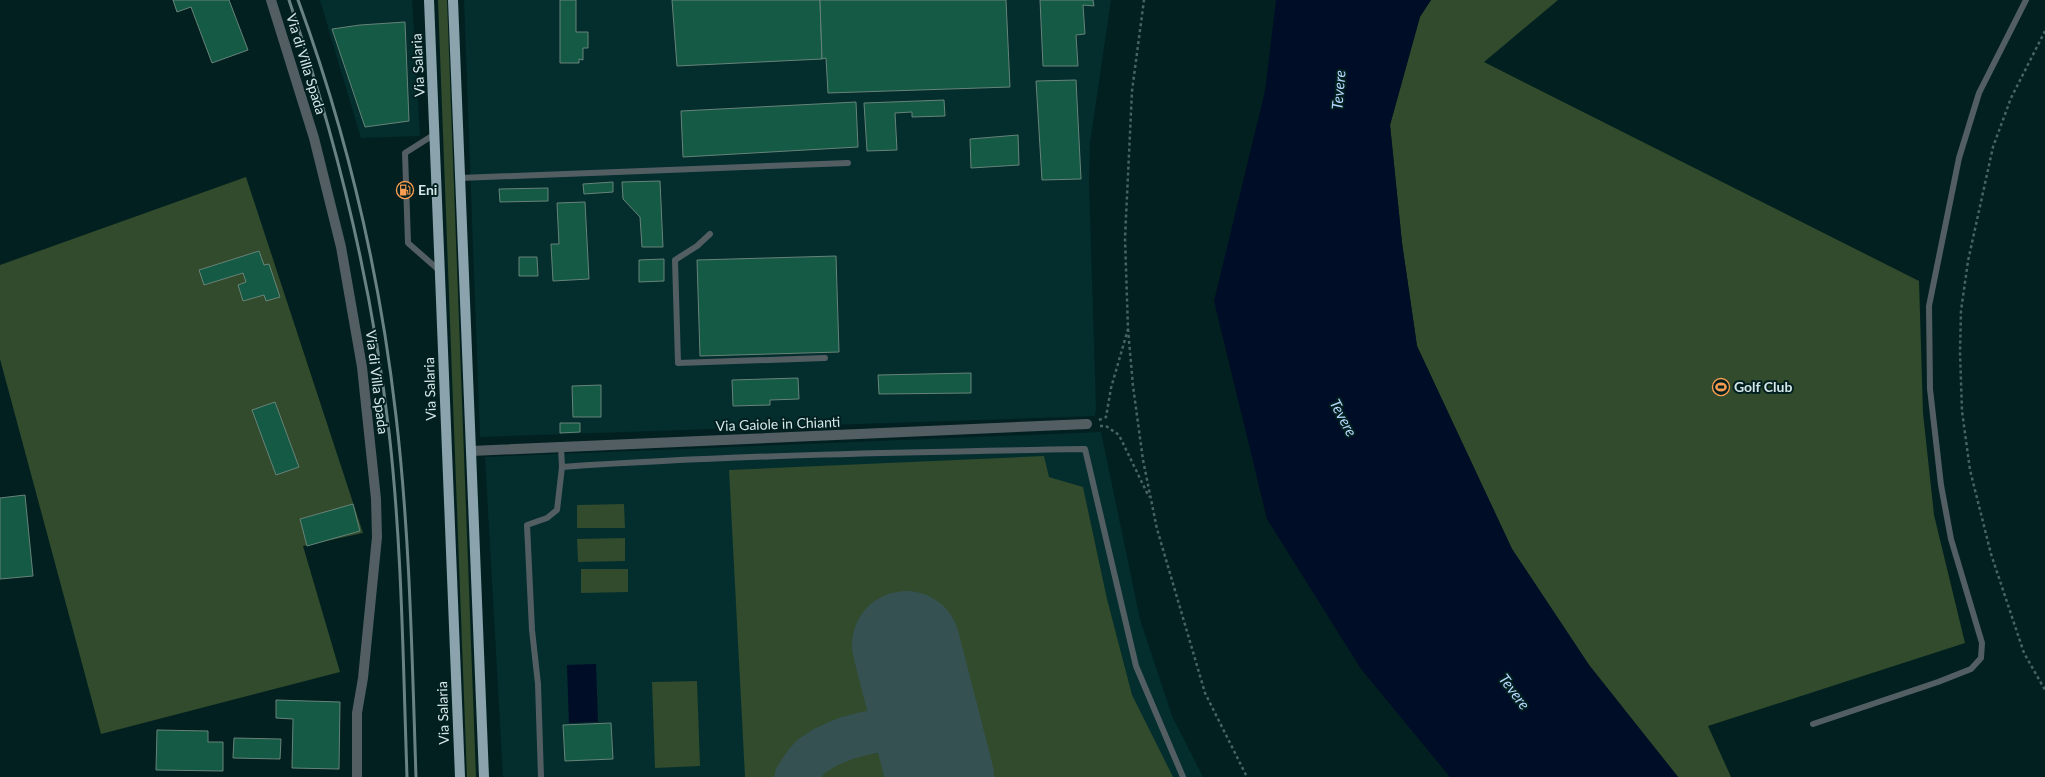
<svg xmlns="http://www.w3.org/2000/svg" width="2045" height="777" font-family="Lato,sans-serif">
	<style>
		.built { fill: #042d2e }
		.green { fill: #314b2c }
		.water { fill: #000d26 }
		.lines { fill: none; stroke-linecap: round; stroke-linejoin: round }
		.taxiway { stroke: #365151; stroke-width: 43 }
		.runway { stroke: #365151; stroke-width: 108 }
		.building { fill: #145a45; stroke: #688378 }
		.path { stroke: #496363; stroke-width: 2.5; stroke-dasharray: 3 3; stroke-linecap: butt }
		.lane { stroke: #535e63; stroke-width: 6 }
		.street { stroke: #535e63; stroke-width: 10 }
		.primary { stroke: #8ba3ac; stroke-width: 10 }
		.rail { stroke: #6a8282; stroke-width: 3 }
		.labels { text-anchor: middle; stroke-width: 4; stroke-linejoin: round; paint-order: stroke }
		.street-label { font-size: 14px; fill: #d5e6e6; stroke: #022020 }
		.poi-label { font-size: 14px; font-weight: bold; fill: #d5e6e6; stroke: #022020; text-anchor: start }
		.water-label { font-size: 15px; font-style: italic; fill: #b6d8fe; stroke: #022020 }
	</style>
	<rect width="100%" height="100%" fill="#022020"/>
	<g class="built">
		<path d="M 320,0 L 412,0 L 420,136 L 361,138 Z"/>
		<path d="M 464,0 L 1111,0 L 1090,143 L 1089,182 L 1096,409 L 1095,416 L 480,437 Z"/>
		<path d="M 1101,432 L 1140,619 L 1172,716 L 1203,777 L 503,777 L 485,457 Z"/>
	</g>
	<g class="green">
		<path d="M 438,0 L 447,0 L 476,777 L 467,777 Z"/>
		<path d="M 1431,0 L 1558,0 L 1484,62 L 1919,281 L 1923,413 L 1934,515 L 1965,643 L 1708,726 L 1731,777 L 1678,777 L 1589,665 L 1512,549 L 1417,346 L 1402,243 L 1390,125 L 1420,16 Z"/>
		<path d="M 246,177 L 363,533 L 303,546 L 340,672 L 101,734 L 0,359 L 0,265 Z"/>
		<path d="M 1044,456 L 1049,477 L 1083,487 L 1107,599 L 1132,695 L 1173,777 L 982,777 L 940,620 L 863,638 L 881,700 L 876,713 C 837,730 798,734 779,777 L 745,777 L 729,470 Z"/>
		<path d="M 624,504 L 625,528 L 577,528 L 577,505 Z"/>
		<path d="M 625,538 L 625,561 L 578,562 L 577,539 Z"/>
		<path d="M 581,569 L 628,569 L 628,592 L 581,593 Z"/>
		<path d="M 697,681 L 700,766 L 655,768 L 652,682 Z"/>
		<path d="M 879,753 C 895,757 898,761 902,777 L 815,777 L 820,771 L 857,754 Z"/>
	</g>
	<g class="water">
		<path d="M 1276,0 L 1431,0 L 1420,17 L 1390,125 L 1402,243 L 1417,346 L 1512,549 L 1589,665 L 1678,777 L 1450,777 L 1361,669 L 1267,519 L 1214,301 L 1265,91 Z"/>
		<path d="M 596,664 L 598,722 L 569,723 L 567,665 Z"/>
	</g>
	<g class="lines">
		<path class="taxiway" d="M 796,777 C 801,770 806,760 813,755 C 837,738 892,720 918,738 C 925,743 931,754 936,760"/>
		<path class="runway" d="M 906,645 L 940,777"/>
	</g>
	<g class="building">
		<path d="M 173,0 L 229,0 L 248,50 L 212,63 L 191,7 L 177,12 Z"/>
		<path d="M 560,0 L 576,0 L 576,32 L 588,32 L 588,48 L 583,48 L 583,60 L 579,59 L 579,63 L 560,63 Z"/>
		<path d="M 672,0 L 820,0 L 822,59 L 677,66 Z"/>
		<path d="M 820,0 L 1006,0 L 1010,87 L 828,93 L 826,58 L 822,59 Z"/>
		<path d="M 1040,0 L 1093,0 L 1094,6 L 1083,5 L 1085,34 L 1076,35 L 1078,66 L 1043,66 Z"/>
		<path d="M 405,22 L 409,121 L 365,127 L 332,29 L 360,25 Z"/>
		<path d="M 1076,80 L 1081,179 L 1042,180 L 1036,81 Z"/>
		<path d="M 944,100 L 945,116 L 912,117 L 912,112 L 895,113 L 897,150 L 867,151 L 864,103 Z"/>
		<path d="M 856,102 L 858,147 L 683,157 L 681,111 Z"/>
		<path d="M 1018,135 L 1019,165 L 971,168 L 970,139 Z"/>
		<path d="M 660,181 L 663,247 L 642,247 L 640,217 L 623,199 L 622,182 Z"/>
		<path d="M 613,182 L 613,192 L 584,194 L 583,184 Z"/>
		<path d="M 548,188 L 548,201 L 500,202 L 499,189 Z"/>
		<path d="M 585,202 L 589,279 L 553,281 L 551,244 L 559,244 L 557,203 Z"/>
		<path d="M 259,251 L 264,265 L 269,264 L 280,297 L 266,301 L 264,295 L 243,301 L 238,285 L 246,282 L 243,273 L 204,285 L 199,270 Z"/>
		<path d="M 836,256 L 839,352 L 700,356 L 697,260 Z"/>
		<path d="M 519,257 L 537,257 L 538,276 L 519,276 Z"/>
		<path d="M 664,259 L 664,281 L 639,282 L 639,260 Z"/>
		<path d="M 971,373 L 971,393 L 879,394 L 878,375 Z"/>
		<path d="M 798,378 L 799,399 L 770,400 L 770,405 L 733,406 L 732,380 Z"/>
		<path d="M 601,385 L 601,417 L 573,417 L 572,386 Z"/>
		<path d="M 275,402 L 299,467 L 276,475 L 252,410 Z"/>
		<path d="M 560,423 L 580,423 L 580,432 L 560,433 Z"/>
		<path d="M 25,495 L 33,576 L 0,579 L 0,498 Z"/>
		<path d="M 353,504 L 360,531 L 307,546 L 300,519 Z"/>
		<path d="M 276,700 L 340,702 L 339,769 L 292,768 L 293,719 L 276,718 Z"/>
		<path d="M 611,723 L 613,759 L 565,761 L 563,725 Z"/>
		<path d="M 157,730 L 208,731 L 208,742 L 223,742 L 223,771 L 156,770 Z"/>
		<path d="M 234,738 L 281,739 L 280,759 L 233,758 Z"/>
	</g>
	<g class="lines">
		<g class="path">
			<path d="M 2045,31 L 2011,98 L 1993,147 L 1968,261 L 1961,311 L 1960,352 L 1962,411 L 1970,470 L 1991,554 L 2024,653 L 2045,690"/>
			<path d="M 1128,329 L 1133,386 L 1143,460 L 1157,529 L 1205,693 L 1247,777"/>
			<path d="M 1099,420 L 1106,417 L 1111,388 L 1128,329 L 1125,238 L 1132,91 L 1144,0"/>
			<path d="M 1100,426 L 1106,426 L 1119,435 L 1149,497"/>
		</g>
		<g class="lane">
			<path d="M 435,134 L 405,153 L 408,243 L 440,271"/>
			<path d="M 460,178 L 848,163"/>
			<path d="M 710,234 L 697,246 L 675,260 L 678,363 L 825,358"/>
			<path d="M 562,467 C 736,455 910,452 1085,449 L 1136,666 L 1183,777"/>
			<path d="M 1813,724 L 1938,682 L 1971,669 L 1981,658 L 1982,643 L 1951,539 L 1941,485 L 1930,389 L 1929,306 L 1959,158 L 1979,93 L 2026,0"/>
			<path d="M 541,777 L 538,684 L 532,630 L 527,525 L 547,518 L 557,510 L 562,467 L 561,447"/>
		</g>
		<g class="street">
			<path d="M 271,0 L 314,138 L 341,247 L 362,367 L 376,499 L 377,537 L 363,678 L 357,713 L 357,777"/>
			<path d="M 471,451 L 1087,424"/>
		</g>
		<g class="primary">
			<path d="M 429,0 L 460,777"/>
			<path d="M 453,0 L 484,777"/>
		</g>
		<g class="rail">
			<path d="M 289,0 C 337,141 372,284 389,432 C 402,546 403,662 407,777"/>
			<path d="M 298,0 C 347,134 380,275 396,416 C 410,536 412,657 416,777"/>
		</g>
	</g>
	<defs>
		<g id="fuel-ring" transform="scale(0.9)"><circle r="9.5" fill="#022020" stroke="#fb9e51" stroke-width="1.5"/><path d="M-5.5-6h7V0h2V4h1.3V-2.5L3-4.5l.8-.8L6-3V5H2.5V1h-1V6h-7ZM-4.2-4.7v3.2H.2V-4.7Z" fill="#fb9e51"/></g>
		<g id="stadium-ring" transform="scale(0.9)"><circle r="9.5" fill="#022020" stroke="#fb9e51" stroke-width="1.5"/><path d="M0-5a6.5 5 0 1 0 0 10a6.5 5 0 1 0 0-10ZM-3.5-1.8h7v3.6h-7Z" fill="#fb9e51"/></g>
	</defs>
	<g fill-rule="evenodd">
		<use href="#fuel-ring" x="405" y="190"/>
		<use href="#stadium-ring" x="1721" y="387"/>
	</g>
	<g class="labels">
		<g class="street-label">
			<text transform="translate(306 64) rotate(73)" y="5">Via di Villa Spada</text>
			<text transform="translate(418 65) rotate(-93)" y="5">Via Salaria</text>
			<text transform="translate(377 382) rotate(83)" y="5">Via di Villa Spada</text>
			<text transform="translate(430 389) rotate(-92)" y="5">Via Salaria</text>
			<text transform="translate(778 424) rotate(-2)" y="5">Via Gaiole in Chianti</text>
			<text transform="translate(443 713) rotate(-92)" y="5">Via Salaria</text>
		</g>
		<g class="poi-label">
			<text x="418" y="195">Eni</text>
			<text x="1734" y="392">Golf Club</text>
		</g>
		<g class="water-label">
			<text transform="translate(1339 90) rotate(-85)" y="5">Tevere</text>
			<text transform="translate(1343 418) rotate(62)" y="5">Tevere</text>
			<text transform="translate(1514 692) rotate(53)" y="5">Tevere</text>
		</g>
	</g>
</svg>
